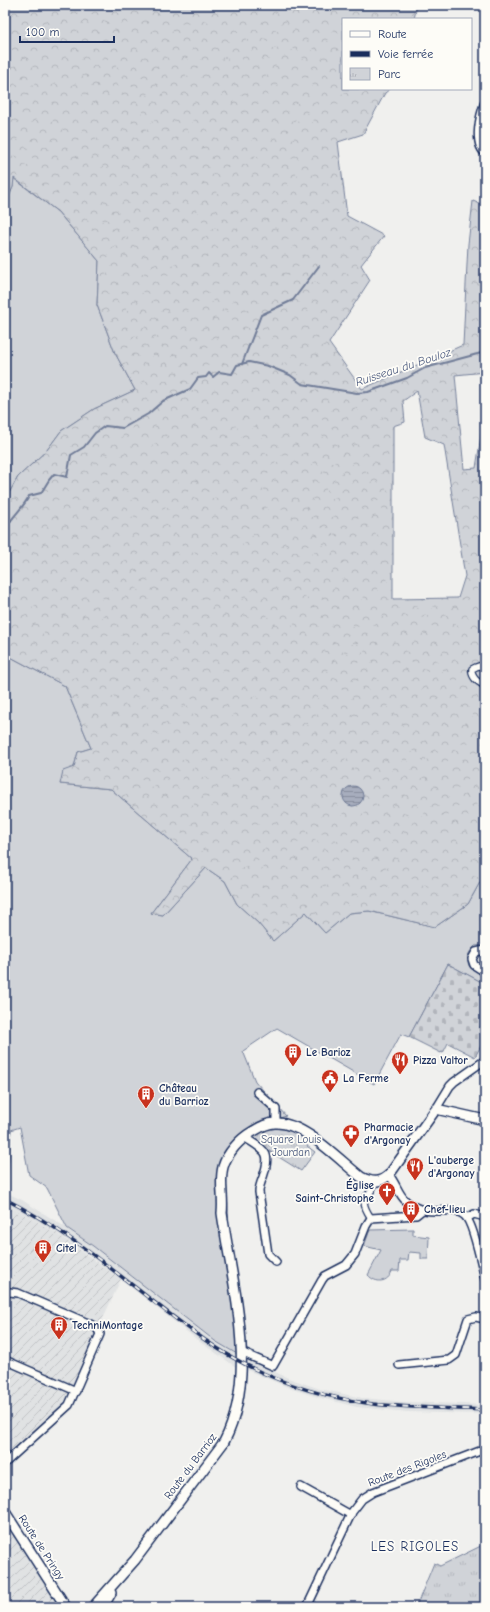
<svg xmlns="http://www.w3.org/2000/svg" width="490" height="1612" font-family="'Comic Neue',sans-serif">
	<style>
		.built { fill: #e0e2e3 }
		.industrial { fill: url(#industrial-furrows) }
		.grass { fill: #d0d3d8; stroke: #76819b }
		.forest { fill: url(#forest-crowns); stroke: #76819b; fill-rule: evenodd }
		.cemetery { fill: url(#cemetery-stones); stroke: #76819b }
		.park { fill: url(#park-tufts); stroke: #76819b }
		.water { fill: url(#water-rules); stroke: #6f7b97 }
		.lines { fill: none; stroke-linecap: round; stroke-linejoin: round }
		.stream { stroke: #6f7b97; stroke-width: 2 }
		.pedestrian-casing { stroke: #1b2f5e; stroke-width: 8 }
		.minor-casing { stroke: #1b2f5e; stroke-width: 10 }
		.tertiary-casing { stroke: #1b2f5e; stroke-width: 12 }
		.pedestrian { stroke: #fdfcf7; stroke-width: 5.5 }
		.minor { stroke: #fdfcf7; stroke-width: 7 }
		.tertiary { stroke: #fdfcf7; stroke-width: 9 }
		.rail-casing { stroke: #1b2f5e; stroke-width: 3.5 }
		.rail { stroke: #fdfcf7; stroke-width: 2; stroke-dasharray: 6; stroke-linecap: butt }
		.labels { text-anchor: middle; stroke-width: 3.5; stroke-linejoin: round; paint-order: stroke }
		.poi-label { font-size: 11px; font-weight: bold; fill: #1b2f5e; stroke: #fdfcf7; text-anchor: start }
		.park-label { font-size: 11px; fill: #48587c; stroke: #fdfcf7 }
		.street-label { font-size: 11px; fill: #1b2f5e; stroke: #fdfcf7 }
		.water-label { font-size: 12px; font-style: italic; fill: #4c5b7f; stroke: #fdfcf7 }
		.quarter-label { font-size: 13px; letter-spacing: 1px; fill: #1b2f5e; stroke: #fdfcf7 }
	</style>
	<defs>
		<pattern id="industrial-furrows" width="10" height="10" patternUnits="userSpaceOnUse"><rect width="10" height="10" fill="#e0e2e3"/><path d="M-1 1l2-2M0 10L10 0M9 11l2-2" fill="none" stroke="#c0c2c5"/></pattern>
		<pattern id="forest-crowns" width="20" height="18" patternUnits="userSpaceOnUse"><rect width="20" height="18" fill="#d0d3d8"/><path d="M2 6a3 3 0 1 1 6 0M12 15a3 3 0 1 1 6 0" fill="none" stroke="#b2b5bc"/></pattern>
		<pattern id="cemetery-stones" width="16" height="16" patternUnits="userSpaceOnUse"><rect width="16" height="16" fill="#d0d3d8"/><path d="M2 7V4a2 2 0 0 1 4 0v3zM10 15v-3a2 2 0 0 1 4 0v3z" fill="#b2b5bc"/></pattern>
		<pattern id="park-tufts" width="24" height="20" patternUnits="userSpaceOnUse"><rect width="24" height="20" fill="#d0d3d8"/><path d="M3 7l-1-3M5 7V3M7 7l1-3M15 17l-1-3M17 17v-4M19 17l1-3" fill="none" stroke="#b2b5bc"/></pattern>
		<pattern id="water-rules" width="6" height="5" patternUnits="userSpaceOnUse"><rect width="6" height="5" fill="#a7adbd"/><path d="M0 2.5h6" fill="none" stroke="#878d9d"/></pattern>
	</defs>
	<rect width="100%" height="100%" fill="#f0f0ee"/>
	<filter id="ink" filterUnits="userSpaceOnUse"><feTurbulence type="fractalNoise" baseFrequency=".025" numOctaves="2"/><feDisplacementMap in="SourceGraphic" scale="8" xChannelSelector="R" yChannelSelector="G"/><feConvolveMatrix kernelMatrix="1 2 1 2 8 2 1 2 1" color-interpolation-filters="sRGB"/></filter>
	<g filter="url(#ink)">
		<g class="built">
			<path d="M 5,1192 L 22,1200 L 67,1228 L 93,1246 L 215,1341 L 237,1354 L 236,1367 L 200,1342 L 121,1279 L 85,1252 L 52,1230 L 5,1204 Z"/>
			<path d="M 248,1359 L 288,1378 L 320,1389 L 362,1398 L 405,1402 L 485,1405 L 485,1414 L 408,1412 L 357,1407 L 321,1398 L 292,1389 L 247,1370 Z"/>
		</g>
		<g class="industrial">
			<path d="M 5,1204 L 52,1230 L 121,1279 L 64,1403 L 5,1463 Z"/>
			<path d="M 5,1514 L 63,1607 L 5,1607 Z"/>
		</g>
		<g class="grass">
			<path d="M 13,178 L 58,212 L 99,261 L 97,305 L 115,353 L 135,390 L 94,409 L 61,431 L 47,450 L 18,477 L 8,495 L 5,496 L 5,206 L 13,187 Z"/>
			<path d="M 5,654 L 65,686 L 91,748 L 78,752 L 74,767 L 60,784 L 111,789 L 192,859 L 151,913 L 163,915 L 206,868 L 225,881 L 237,904 L 258,923 L 273,941 L 306,912 L 325,933 L 349,913 L 369,911 L 435,927 L 468,904 L 485,873 L 485,945 L 475,946 C 468,953 466,957 469,966 L 485,976 L 485,984 L 448,964 L 409,1037 L 401,1034 L 374,1084 L 277,1028 L 243,1051 L 255,1081 L 286,1116 L 265,1123 L 225,1161 L 237,1354 L 215,1341 L 93,1246 L 67,1228 L 47,1188 L 29,1175 L 20,1127 L 11,1130 L 7,1183 L 5,1184 Z"/>
			<path d="M 413,1229 L 413,1235 L 429,1237 L 428,1259 L 421,1259 L 421,1253 L 409,1252 L 408,1260 L 400,1260 L 399,1271 L 392,1271 C 388,1283 376,1284 368,1275 L 381,1250 L 364,1246 L 370,1230 Z"/>
		</g>
		<path class="forest" d="M 5,5 L 417,5 L 414,19 L 343,19 L 343,89 L 390,89 L 385,93 L 363,134 L 338,142 L 347,216 L 384,236 L 361,265 L 370,280 L 329,343 L 362,389 L 463,345 L 468,244 L 473,201 L 485,206 L 485,372 L 455,375 L 464,469 L 476,468 L 485,410 L 485,873 L 468,904 L 435,927 L 369,911 L 349,913 L 325,933 L 306,912 L 273,941 L 258,923 L 237,904 L 225,881 L 206,868 L 163,915 L 151,913 L 192,859 L 111,789 L 60,784 L 63,771 L 74,767 L 78,752 L 91,748 L 65,686 L 5,654 L 5,496 L 8,495 L 18,477 L 47,450 L 61,431 L 94,409 L 135,390 L 115,353 L 97,305 L 99,261 L 58,212 L 14,178 L 13,187 L 5,206 ZM 417,391 L 425,437 L 444,445 L 465,576 L 458,598 L 393,599 L 393,426 L 405,422 L 403,401 Z"/>
		<path class="cemetery" d="M 448,964 L 485,984 L 485,1017 L 479,1029 L 485,1032 L 485,1038 L 475,1057 L 448,1043 L 443,1053 L 441,1052 L 441,1053 L 409,1037 Z"/>
		<g class="park">
			<path d="M 274,1127 L 292,1129 L 306,1138 L 307,1146 L 315,1152 L 301,1171 L 258,1144 L 253,1137 L 267,1129 Z"/>
			<path d="M 485,1544 L 485,1607 L 416,1607 L 434,1563 L 440,1566 Z"/>
		</g>
		<circle class="water" cx="353" cy="796" r="10"/>
		<g class="lines">
			<g class="stream">
				<path d="M 242,364 L 261,315 L 293,300 L 319,266"/>
				<path d="M 5,522 L 10,522 C 16,513 25,505 29,496 L 41,493 L 49,480 L 54,474 L 67,477 L 71,455 L 84,447 L 95,433 L 105,426 L 123,428 L 148,414 L 163,401 L 190,389 L 198,378 L 206,377 L 209,373 L 213,377 L 219,372 L 232,374 L 237,365 L 249,362 L 268,366 L 290,375 L 302,384 L 357,393 L 368,392 L 407,378 L 425,368 L 485,352"/>
			</g>
			<g class="pedestrian-casing">
				<g id="pedestrian">
					<path d="M 485,664 L 476,667 L 472,669 C 471,678 478,682 485,686"/>
					<path d="M 371,1218 C 355,1194 372,1199 375,1182"/>
				</g>
			</g>
			<g class="minor-casing">
				<g id="minor">
					<path d="M 484,5 L 485,5"/>
					<path d="M 485,102 C 480,115 473,143 485,153"/>
					<path d="M 485,950 L 476,952 L 472,959 L 474,965 L 485,972"/>
					<path d="M 257,1092 L 276,1109 L 276,1122"/>
					<path d="M 436,1109 L 450,1086 L 454,1082 L 485,1060"/>
					<path d="M 244,1137 C 265,1151 272,1151 263,1177 C 261,1182 259,1187 259,1192 L 268,1254 L 276,1262"/>
					<path d="M 389,1175 C 396,1183 398,1194 406,1201 C 427,1220 451,1204 464,1215 C 473,1221 482,1267 485,1279"/>
					<path d="M 467,1218 L 474,1214 L 485,1217"/>
					<path d="M 5,1293 L 10,1292 L 18,1293 L 95,1326 L 98,1330 L 100,1334 L 69,1405 L 5,1463"/>
					<path d="M 241,1352 L 273,1366 L 322,1280 L 325,1276 L 346,1265 L 355,1254 L 366,1226 L 371,1218 L 416,1215 L 421,1211"/>
					<path d="M 5,1360 L 76,1391"/>
					<path d="M 399,1365 L 449,1360 L 456,1355 L 468,1319 L 476,1317 L 485,1319"/>
					<path d="M 301,1487 L 351,1515"/>
					<path d="M 307,1607 L 352,1512 L 362,1499 L 373,1492 L 485,1449"/>
				</g>
			</g>
			<g class="tertiary-casing">
				<g id="tertiary">
					<path d="M 5,1512 L 66,1607"/>
					<path d="M 93,1607 L 135,1560 L 224,1442 C 259,1374 232,1284 222,1213 C 224,1197 219,1182 223,1167 C 227,1153 240,1139 252,1132 C 259,1128 266,1123 275,1123 C 303,1121 339,1160 361,1177 C 373,1183 380,1183 389,1175 L 436,1109 L 485,1120"/>
					<path d="M 103,1607 L 111,1593"/>
				</g>
			</g>
			<use href="#pedestrian" class="pedestrian"/>
			<use href="#minor" class="minor"/>
			<use href="#tertiary" class="tertiary"/>
			<g class="rail-casing">
				<path id="rail" d="M 5,1199 C 81,1237 137,1293 205,1340 C 255,1375 313,1396 373,1404 C 410,1408 448,1408 485,1410"/>
			</g>
			<use href="#rail" class="rail"/>
		</g>
	</g>
	<defs>
		<g id="building-pin" transform="scale(0.9)"><path d="M0 17L-7.5 6A9.5 9.5 0 1 1 7.5 6Z" fill="#c8321e" stroke="#fdfcf7"/><path d="M-4-6H4V6H1V3H-1V6H-4ZM-2.5-4.3h1.7v1.8h-1.7ZM.8-4.3h1.7v1.8H.8ZM-2.5-1h1.7V.8h-1.7ZM.8-1h1.7V.8H.8Z" fill="#fff"/></g>
		<g id="restaurant-pin" transform="scale(0.9)"><path d="M0 17L-7.5 6A9.5 9.5 0 1 1 7.5 6Z" fill="#c8321e" stroke="#fdfcf7"/><path d="M-5-6h1v4h1v-4h1v4h1v-4h1v5L-1.5 .5V6h-2V.5L-5-1ZM5-6V6H3V1.5H1.5Q1.5-4 5-6Z" fill="#fff"/></g>
		<g id="civic-pin" transform="scale(0.9)"><path d="M0 17L-7.5 6A9.5 9.5 0 1 1 7.5 6Z" fill="#c8321e" stroke="#fdfcf7"/><path d="M-.6-6.5H3V-4.5H.6V-3L4-1V1h2V6H-6V1h2V-1L-.6-3ZM-1.2 2.5V6h2.4V2.5Z" fill="#fff"/></g>
		<g id="pharmacy-pin" transform="scale(0.9)"><path d="M0 17L-7.5 6A9.5 9.5 0 1 1 7.5 6Z" fill="#c8321e" stroke="#fdfcf7"/><path d="M-2-6h4v4h4v4h-4v4h-4v-4h-4v-4h4Z" fill="#fff"/></g>
		<g id="church-pin" transform="scale(0.9)"><path d="M0 17L-7.5 6A9.5 9.5 0 1 1 7.5 6Z" fill="#c8321e" stroke="#fdfcf7"/><path d="M-1.2-6h2.4v3.5h3.3v2.4h-3.3V6h-2.4V-.1h-3.3v-2.4h3.3Z" fill="#fff"/></g>
	</defs>
	<g fill-rule="evenodd">
		<use href="#building-pin" x="293" y="1052"/>
		<use href="#restaurant-pin" x="400" y="1060"/>
		<use href="#civic-pin" x="330" y="1078"/>
		<use href="#building-pin" x="146" y="1094"/>
		<use href="#pharmacy-pin" x="351" y="1133"/>
		<use href="#restaurant-pin" x="415" y="1166"/>
		<use href="#church-pin" x="387" y="1191"/>
		<use href="#building-pin" x="411" y="1209"/>
		<use href="#building-pin" x="43" y="1248"/>
		<use href="#building-pin" x="59" y="1325"/>
	</g>
	<g class="labels">
		<g class="poi-label">
			<text x="306" y="1056">Le Barioz</text>
			<text x="413" y="1064">Pizza Valtor</text>
			<text x="343" y="1082">La Ferme</text>
			<text x="159" y="1092">Château<tspan x="159" dy="13">du Barrioz</tspan></text>
			<text x="364" y="1131">Pharmacie<tspan x="364" dy="13">d'Argonay</tspan></text>
			<text x="428" y="1164">L'auberge<tspan x="428" dy="13">d'Argonay</tspan></text>
			<text x="374" y="1189" text-anchor="end">Église<tspan x="374" dy="13">Saint-Christophe</tspan></text>
			<text x="424" y="1213">Chef-lieu</text>
			<text x="56" y="1252">Citel</text>
			<text x="72" y="1329">TechniMontage</text>
		</g>
		<g class="park-label">
			<text x="291" y="1143">Square Louis<tspan x="291" dy="13">Jourdan</tspan></text>
		</g>
		<g class="street-label">
			<text transform="translate(190 1466) rotate(-53)" y="4">Route du Barrioz</text>
			<text transform="translate(407 1468) rotate(-21)" y="4">Route des Rigoles</text>
			<text transform="translate(42 1547) rotate(57)" y="4">Route de Pringy</text>
		</g>
		<g class="water-label">
			<text transform="translate(403 367) rotate(-18)" y="4">Ruisseau du Bouloz</text>
		</g>
		<g class="quarter-label">
			<text x="415" y="1551">LES RIGOLES</text>
		</g>
	</g>
	<rect width="490" height="1612" fill="none" stroke="#fdfcf7" stroke-width="20"/>
	<rect x="10" y="10" width="470" height="1592" fill="none" stroke="#1b2f5e" stroke-width="1.5" filter="url(#ink)"/>
	<rect x="342" y="18" width="130" height="72" fill="#fdfcf7" stroke="#a3aaba"/>
	<rect x="350" y="31" width="20" height="6" fill="#fdfcf7" stroke="#a3aaba"/>
	<text x="378" y="38" font-size="12" fill="#1b2f5e">Route</text>
	<rect x="350" y="51" width="20" height="6" fill="#1b2f5e" stroke="#a3aaba"/>
	<text x="378" y="58" font-size="12" fill="#1b2f5e">Voie ferrée</text>
	<rect x="350" y="68" width="20" height="12" fill="url(#park-tufts)" stroke="#a3aaba"/>
	<text x="378" y="78" font-size="12" fill="#1b2f5e">Parc</text>
	<path d="M20 36v6h94v-6" fill="none" stroke="#1b2f5e" stroke-width="2"/>
	<text x="26" y="36" font-size="12" fill="#1b2f5e" stroke="#fdfcf7" stroke-width="3" paint-order="stroke">100 m</text>
</svg>
